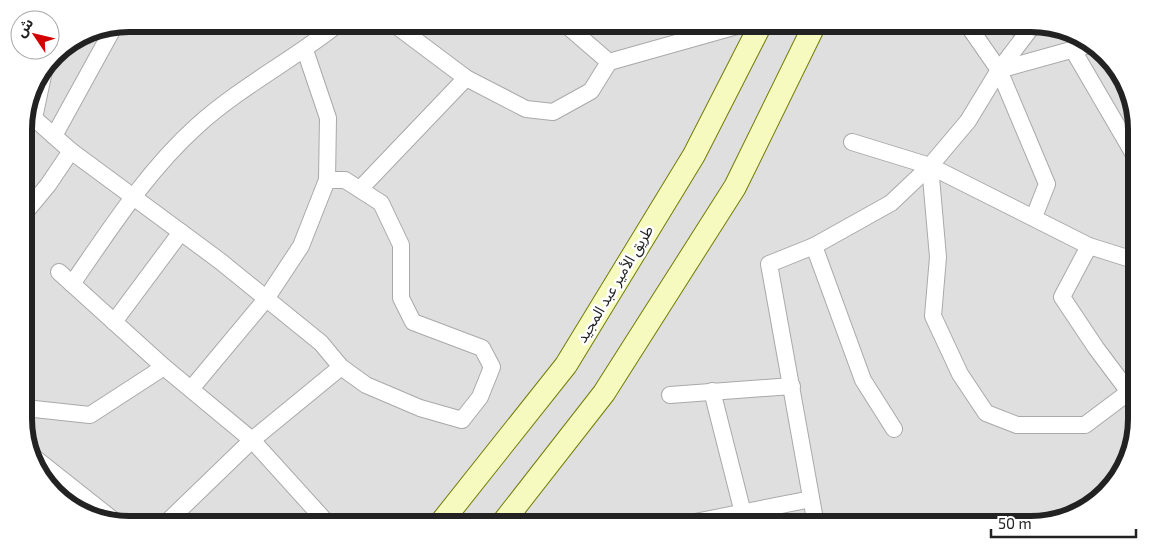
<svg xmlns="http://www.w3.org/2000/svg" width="1161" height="549" font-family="'Exo 2','Noto Sans Arabic',sans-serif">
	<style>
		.residential { fill: #e0dfdf }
		.building { fill: #c7bfb8 }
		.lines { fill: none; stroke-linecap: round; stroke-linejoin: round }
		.minor-casing { stroke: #a9a9a9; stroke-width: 18 }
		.secondary-casing { stroke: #707d05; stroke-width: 24 }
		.minor { stroke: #fff; stroke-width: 16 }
		.secondary { stroke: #f7fabf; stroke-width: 22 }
		.labels { text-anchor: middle; stroke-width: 5; stroke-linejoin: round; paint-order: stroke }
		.street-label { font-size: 15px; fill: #222; stroke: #fff }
		.rim { fill: none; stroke: #222; stroke-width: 6 }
	</style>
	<rect width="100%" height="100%" fill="#f2efe9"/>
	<path class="residential" d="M 129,24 L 1032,24 L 1072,32 L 1115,65 L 1136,115 L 1137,420 L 1129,460 L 1091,507 L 1038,525 L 129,525 L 89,517 L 46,484 L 25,434 L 24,122 L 35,82 L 59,50 L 89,32 Z"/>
	<path class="building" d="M 996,24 L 1024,24 L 1014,37 Z"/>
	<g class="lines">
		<g class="minor-casing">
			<g id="minor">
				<path d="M 394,24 L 466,78 L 526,109 L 553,112 L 591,91 L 609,62"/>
				<path d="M 565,24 L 609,62 L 744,24"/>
				<path d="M 967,24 L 999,70 L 1047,184 L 1034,217"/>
				<path d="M 1073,50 L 1136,158"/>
				<path d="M 999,70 L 1089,45"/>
				<path d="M 27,112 L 71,151 L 220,261 L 321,343 L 341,367 L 366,385 L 420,408 L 462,420 L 480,397 L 492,367 L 482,348 L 413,322 L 401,298 L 401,245 L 381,203 L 345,180 L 327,180"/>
				<path d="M 34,118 L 44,71"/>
				<path d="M 54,136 L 114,27"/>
				<path d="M 852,142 L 930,166 L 1089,246 L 1137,261"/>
				<path d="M 930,166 L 938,257 L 933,316 L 960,374 L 986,413 L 1017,425 L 1085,425 L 1129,392"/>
				<path d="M 360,189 L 466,78"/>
				<path d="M 24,214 L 48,185 L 71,151"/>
				<path d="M 814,246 L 863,380 L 894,429"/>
				<path d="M 1089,246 L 1062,297 L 1096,348 L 1129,392 L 1137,397"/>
				<path d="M 59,272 L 164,367 L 252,440 L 329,525"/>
				<path d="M 72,284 C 110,229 147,171 197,126 C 240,87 293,60 338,24"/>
				<path d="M 114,322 L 181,232"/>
				<path d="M 191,389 L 266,299 L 301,246 L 327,180 L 328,118 L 305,50"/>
				<path d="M 712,391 L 743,513"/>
				<path d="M 670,395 L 792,386"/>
				<path d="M 25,408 L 90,415 L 164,367"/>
				<path d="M 35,458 L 117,523"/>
				<path d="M 164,525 L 252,440 L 341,367"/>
				<path d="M 680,525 L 811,499"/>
				<path d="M 816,525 L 769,264 L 814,246 L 891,203 L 930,166 L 968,121 L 999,70 L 1034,24"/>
			</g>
		</g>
		<g class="secondary-casing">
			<g id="secondary">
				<path d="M 439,525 L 566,365 L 694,155 L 761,24"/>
				<path d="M 501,525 L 604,393 L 735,187 L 815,24"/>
			</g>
		</g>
		<use href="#minor" class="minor"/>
		<use href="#secondary" class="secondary"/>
	</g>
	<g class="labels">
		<g class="street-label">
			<text transform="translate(615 284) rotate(-59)" y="5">طريق الأمير عبد المجيد</text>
		</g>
	</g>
	<path d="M0 0H1161V549H0ZM129 32H1031A97 97 0 0 1 1128 129V419A97 97 0 0 1 1031 516H129A97 97 0 0 1 32 419V129A97 97 0 0 1 129 32Z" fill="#fff" fill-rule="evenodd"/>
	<path class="rim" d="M129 32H1031A97 97 0 0 1 1128 129V419A97 97 0 0 1 1031 516H129A97 97 0 0 1 32 419V129A97 97 0 0 1 129 32Z"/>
	<g transform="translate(35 35) rotate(305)"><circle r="24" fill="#ffffff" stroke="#a7a7a7"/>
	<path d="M0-4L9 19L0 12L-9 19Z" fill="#d40000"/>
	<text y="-8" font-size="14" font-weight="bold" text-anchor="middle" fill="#222222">ش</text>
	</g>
	<path d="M991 529v8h145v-8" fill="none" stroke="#222222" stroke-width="2.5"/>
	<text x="998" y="529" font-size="15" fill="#222222" stroke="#ffffff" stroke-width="4" paint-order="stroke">50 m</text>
</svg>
